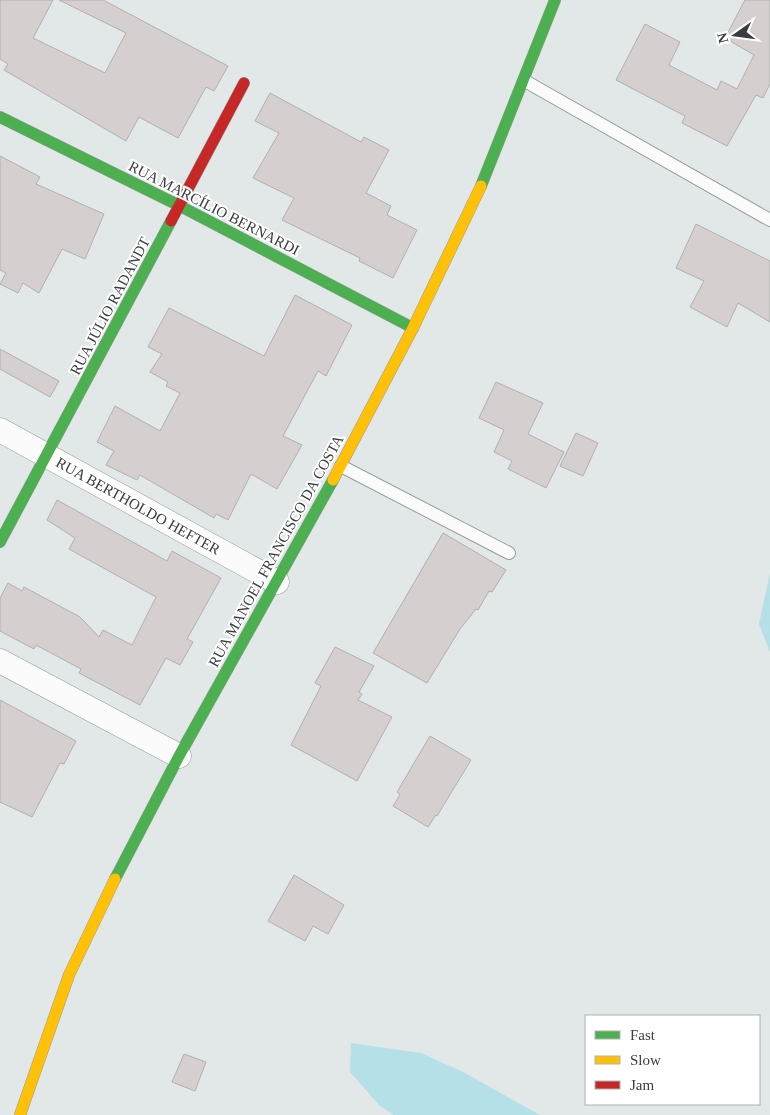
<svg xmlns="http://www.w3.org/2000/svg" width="770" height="1115" font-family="'Times New Roman',serif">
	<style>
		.green { fill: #b6e0e8 }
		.building { fill: #d6cfd0; stroke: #afb0b1 }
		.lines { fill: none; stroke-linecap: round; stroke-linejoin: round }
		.lane-casing { stroke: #989c9c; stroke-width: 14 }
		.street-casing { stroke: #989c9c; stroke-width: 25 }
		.fast-casing { stroke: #989c9c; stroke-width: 12 }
		.slow-casing { stroke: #989c9c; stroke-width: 12 }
		.jam-casing { stroke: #989c9c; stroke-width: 12 }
		.lane { stroke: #fbfbfb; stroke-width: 12 }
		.street { stroke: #fbfbfb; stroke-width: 24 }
		.fast { stroke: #4caf50; stroke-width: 11 }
		.slow { stroke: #ffc107; stroke-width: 11 }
		.jam { stroke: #c62828; stroke-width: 11 }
		.labels { text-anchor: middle; stroke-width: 4; stroke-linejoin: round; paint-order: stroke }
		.street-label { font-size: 15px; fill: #3a3d3e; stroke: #fff }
	</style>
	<rect width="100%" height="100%" fill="#e2e7e7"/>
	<g class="green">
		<path d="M 770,573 L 770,652 L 759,624 Z"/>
		<path d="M 351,1043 L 421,1053 L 463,1072 L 540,1115 L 394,1115 L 380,1106 L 350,1072 Z"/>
	</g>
	<g class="building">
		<path d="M 0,0 L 53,0 L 33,38 L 105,73 L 126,33 L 59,0 L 103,0 L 228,66 L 214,91 L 206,87 L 178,138 L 139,117 L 126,141 L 4,70 L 8,64 L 0,59 Z"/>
		<path d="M 745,0 L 770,0 L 770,84 L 763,98 L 756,95 L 727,146 L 682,123 L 685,116 L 616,80 L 645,24 L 680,42 L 669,65 L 717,90 L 721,81 L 737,89 L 754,55 L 725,38 Z"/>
		<path d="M 270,93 L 361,142 L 364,137 L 389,150 L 366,193 L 391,206 L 387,215 L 417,230 L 393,278 L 359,261 L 360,258 L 282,220 L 294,198 L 253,178 L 279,133 L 255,121 Z"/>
		<path d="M 0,156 L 40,177 L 36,184 L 104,214 L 85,259 L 62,249 L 39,293 L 23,283 L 18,293 L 0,284 L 6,273 L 0,270 Z"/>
		<path d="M 696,224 L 770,261 L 770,322 L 738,303 L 727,327 L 690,307 L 704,281 L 676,268 Z"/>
		<path d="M 295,295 L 352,325 L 326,376 L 318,371 L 283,436 L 302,445 L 277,489 L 251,474 L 228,520 L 216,514 L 214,518 L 140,475 L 137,480 L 106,465 L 114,451 L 97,442 L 115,406 L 160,431 L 180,393 L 166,386 L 168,382 L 150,372 L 162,354 L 148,347 L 169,308 L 264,356 Z"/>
		<path d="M 0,349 L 59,381 L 50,397 L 0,369 Z"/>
		<path d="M 496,382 L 543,403 L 528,434 L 564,452 L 546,488 L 508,469 L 512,461 L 494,452 L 504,430 L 479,418 Z"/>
		<path d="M 576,433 L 598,443 L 583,476 L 560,466 Z"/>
		<path d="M 57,500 L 167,561 L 172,551 L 221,578 L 187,639 L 193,642 L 180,665 L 166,658 L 140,705 L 79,673 L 81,669 L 36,645 L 34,649 L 0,631 L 0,598 L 8,583 L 22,591 L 24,587 L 80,617 L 99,637 L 103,630 L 132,645 L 156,597 L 69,549 L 75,538 L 47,520 Z"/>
		<path d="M 443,533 L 506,570 L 492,592 L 489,591 L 478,610 L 476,609 L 460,629 L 427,683 L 373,653 Z"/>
		<path d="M 335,647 L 374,666 L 359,692 L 362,694 L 358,700 L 392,717 L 357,781 L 291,745 L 321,686 L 315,683 Z"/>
		<path d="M 0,700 L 76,741 L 64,764 L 60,763 L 32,817 L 0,802 Z"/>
		<path d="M 430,736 L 471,760 L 437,816 L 436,815 L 428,827 L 393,806 L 400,795 L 397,792 Z"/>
		<path d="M 294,875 L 344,905 L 328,934 L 313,926 L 305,941 L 268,921 Z"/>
		<path d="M 184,1054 L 206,1062 L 195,1091 L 172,1082 Z"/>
	</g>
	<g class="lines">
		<g class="lane-casing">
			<g id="lane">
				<path d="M 525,81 L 770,220"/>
				<path d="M 341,466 L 509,553"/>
			</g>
		</g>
		<g class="street-casing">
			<g id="street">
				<path d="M 0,430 L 277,582"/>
				<path d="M 0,661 L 179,756"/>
			</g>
		</g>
		<g class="fast-casing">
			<g id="fast">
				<path d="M 0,117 L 180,206 L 413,328"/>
				<path d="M 481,186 L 555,0"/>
				<path d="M 0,542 L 171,221"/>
				<path d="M 115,879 L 179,756 L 333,480"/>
			</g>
		</g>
		<g class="slow-casing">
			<g id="slow">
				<path d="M 333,480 L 413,328 L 481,186"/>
				<path d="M 20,1115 L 69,975 L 115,879"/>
			</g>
		</g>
		<g class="jam-casing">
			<path id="jam" d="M 171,221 L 244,83"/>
		</g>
		<use href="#lane" class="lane"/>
		<use href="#street" class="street"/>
		<use href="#fast" class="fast"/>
		<use href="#slow" class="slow"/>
		<use href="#jam" class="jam"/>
	</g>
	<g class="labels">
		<g class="street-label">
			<text transform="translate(214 208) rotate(27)" y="5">RUA MARCÍLIO BERNARDI</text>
			<text transform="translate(110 306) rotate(-62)" y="5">RUA JÚLIO RADANDT</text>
			<text transform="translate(138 506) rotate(29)" y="5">RUA BERTHOLDO HEFTER</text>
			<text transform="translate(276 551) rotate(-61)" y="5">RUA MANOEL FRANCISCO DA COSTA</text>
		</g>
	</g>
	<rect x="585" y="1015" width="175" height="90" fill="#ffffff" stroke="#b0b1b2"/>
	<rect x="595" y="1031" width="25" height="8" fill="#4caf50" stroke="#b0b1b2"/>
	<text x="630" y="1040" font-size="15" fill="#3a3d3e">Fast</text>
	<rect x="595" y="1056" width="25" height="8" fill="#ffc107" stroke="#b0b1b2"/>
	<text x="630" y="1065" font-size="15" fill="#3a3d3e">Slow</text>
	<rect x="595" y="1081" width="25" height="8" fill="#c62828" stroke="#b0b1b2"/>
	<text x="630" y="1090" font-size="15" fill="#3a3d3e">Jam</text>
	<g transform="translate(735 35) rotate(256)" stroke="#ffffff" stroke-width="4" paint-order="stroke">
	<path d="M0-4L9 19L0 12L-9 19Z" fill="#3a3d3e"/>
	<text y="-8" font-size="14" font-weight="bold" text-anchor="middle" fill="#3a3d3e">N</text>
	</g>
</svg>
